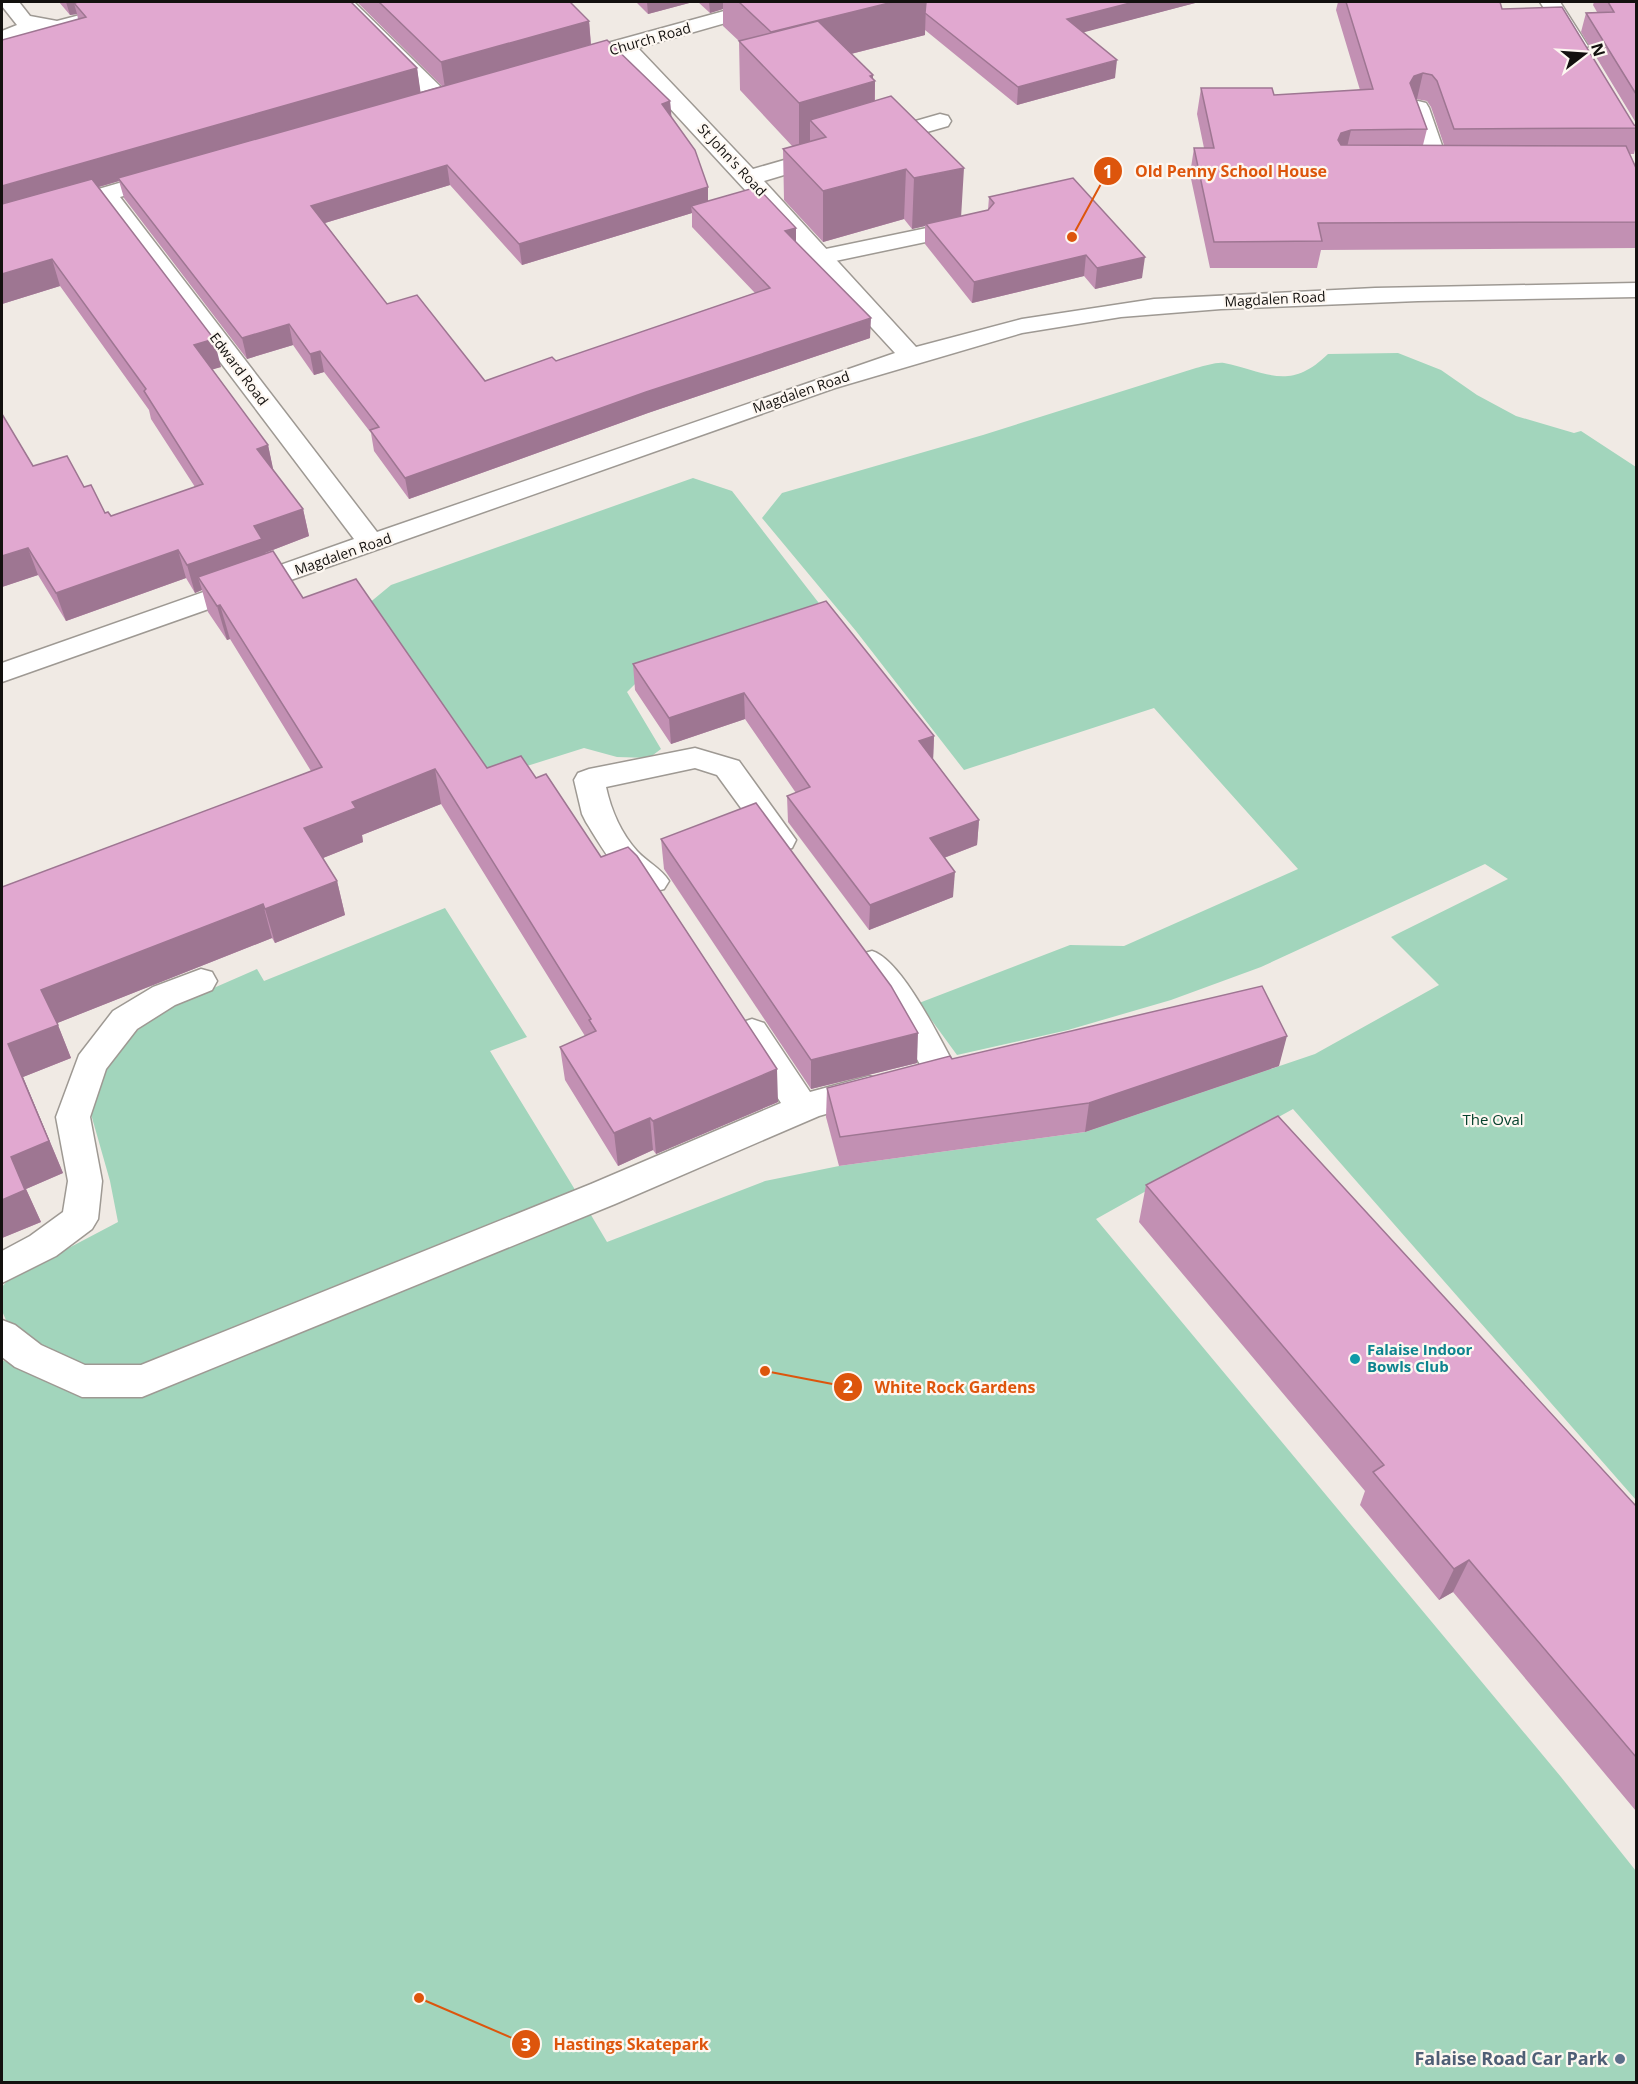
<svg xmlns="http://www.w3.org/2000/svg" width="1638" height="2084" font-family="'Open Sans',sans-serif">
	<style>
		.green { fill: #a2d5bc }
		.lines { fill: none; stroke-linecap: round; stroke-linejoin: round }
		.lane-casing { stroke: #9e9993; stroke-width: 3 }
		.street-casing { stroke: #9e9993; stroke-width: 3 }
		.lane { fill: #fff; fill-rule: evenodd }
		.street { fill: #fff; fill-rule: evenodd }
		.wall { fill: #c290b3; fill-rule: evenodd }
		.shaded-wall { fill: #9e7692 }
		.building { fill: #e1a8d0; stroke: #9e7692; stroke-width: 1.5 }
		.culture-dot { fill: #0f9aa8; stroke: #fdf7f1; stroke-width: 2 }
		.service-dot { fill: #5c6f8a; stroke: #fdf7f1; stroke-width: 2 }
		.labels { text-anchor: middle; stroke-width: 4.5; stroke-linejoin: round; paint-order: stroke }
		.far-street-label { font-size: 14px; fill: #13110f; stroke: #fdf7f1 }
		.park-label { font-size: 15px; fill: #05422d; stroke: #fdf7f1 }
		.culture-label { font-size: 15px; font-weight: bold; fill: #0d838f; stroke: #fdf7f1; text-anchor: start }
		.near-service-label { font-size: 18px; font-weight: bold; fill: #4e5e75; stroke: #fdf7f1; text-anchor: end }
		.leader { fill: none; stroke: #dd550c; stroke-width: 2 }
		.callout-dot { fill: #dd550c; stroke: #fdf7f1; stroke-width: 2 }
		.mark-label { font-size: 18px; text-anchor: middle; font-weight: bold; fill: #fff }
		.callout-label { font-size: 16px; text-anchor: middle; font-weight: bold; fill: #dd550c; stroke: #fdf7f1; stroke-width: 4.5; stroke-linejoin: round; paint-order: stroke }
	</style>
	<rect width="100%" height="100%" fill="#f0eae4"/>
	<g class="green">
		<path d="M 1398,353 L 1441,370 L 1477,395 L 1516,416 L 1574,433 L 1581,431 L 1636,467 L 1636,1500 L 1293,1109 L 1096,1219 L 1561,1777 L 1636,1871 L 1636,2082 L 2,2082 L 2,1360 L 77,1393 L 588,1210 L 607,1242 L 765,1181 L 839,1166 L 1085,1132 L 1315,1054 L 1439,985 L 1391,937 L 1508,879 L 1485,864 L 1261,967 L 1171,1000 L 1068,1030 L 957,1055 L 919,1003 L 1070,945 L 1124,946 L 1298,869 L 1154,708 L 964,770 L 856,631 L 762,518 L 782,493 L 983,435 L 1196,368 C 1205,366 1216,362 1224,363 C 1268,372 1289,392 1328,354 Z"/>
		<path d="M 693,478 L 732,491 L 832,620 L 636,683 L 627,692 L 661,749 L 649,758 L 617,757 L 584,748 L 489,778 L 368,604 L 391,585 Z"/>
		<path d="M 445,908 L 527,1037 L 490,1051 L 577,1193 L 138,1367 L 77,1368 L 9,1327 L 2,1311 L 2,1287 L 8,1280 L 118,1222 L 110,1181 L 89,1107 L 114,1050 L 161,1011 L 257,969 L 264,981 Z"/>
	</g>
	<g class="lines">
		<g class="lane-casing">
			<g id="lane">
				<path d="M 1418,101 L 1426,103 L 1429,108 L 1446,157 L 1469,159 L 1472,164 L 1469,169 L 1429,169 L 1407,108 L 1410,103 Z"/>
				<path d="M 970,219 L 978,221 L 982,226 L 978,231 L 821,264 L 813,262 L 809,257 L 813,252 L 821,250 Z"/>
				<path d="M 695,748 L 739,761 L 796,840 L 792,848 L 781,851 L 770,848 L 717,775 L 695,768 L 606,787 C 611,810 621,833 637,851 C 647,862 661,868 669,881 L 664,889 C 629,900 602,847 586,822 L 582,814 L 574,780 L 578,773 L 589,769 Z"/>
				<path d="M 872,951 C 902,960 941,1041 957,1070 L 952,1079 L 940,1083 L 928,1079 L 892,1014 L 856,963 L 861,954 Z"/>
				<path d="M 201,969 L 212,972 L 217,981 L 212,990 L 175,1005 L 137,1029 L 106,1069 L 90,1117 L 102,1181 L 98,1219 L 92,1229 L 56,1256 L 2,1283 L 2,1251 L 30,1236 L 63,1212 L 68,1181 L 56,1117 L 79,1055 L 113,1011 L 153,987 Z"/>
				<path d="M 752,1019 L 764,1023 L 810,1092 L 869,1076 L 881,1080 L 886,1089 L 881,1098 L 819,1116 L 615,1204 L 142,1397 L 82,1397 L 15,1367 L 2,1357 L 2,1320 L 15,1325 L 41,1345 L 85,1365 L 141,1365 L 591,1184 L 781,1103 L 736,1032 L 740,1023 Z"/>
			</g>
		</g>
		<g class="street-casing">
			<g id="street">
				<path d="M 2,2 L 19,2 L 30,16 L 57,21 L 130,2 L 162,2 L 159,6 L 57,33 L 38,31 L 2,44 L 2,31 L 17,25 L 2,6 Z"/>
				<path d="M 333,2 L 354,2 L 446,92 L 449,97 L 446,102 L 430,102 Z"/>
				<path d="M 757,2 L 788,2 L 785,6 L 638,48 L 753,169 L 826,148 L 834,150 L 837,155 L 834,160 L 764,181 L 916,347 L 1022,319 L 1154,299 L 1375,288 L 1636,283 L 1636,297 L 1418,301 L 1221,309 L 1121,317 L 1022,333 L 835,388 L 2,682 L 2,663 L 354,539 L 100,203 L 2,231 L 2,217 L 157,172 L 173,172 L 176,177 L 173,182 L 120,197 L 377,532 L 895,353 L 619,53 L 572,66 L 564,65 L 561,60 L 564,55 Z"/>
				<path d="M 1540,2 L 1560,2 L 1588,46 L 1584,50 L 1570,50 Z"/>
				<path d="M 940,114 L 948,116 L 951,121 L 948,126 L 878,146 L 870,144 L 867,139 L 870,134 Z"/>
			</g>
		</g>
		<use href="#lane" class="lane"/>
		<use href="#street" class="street"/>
	</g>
	<g class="wall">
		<path d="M 59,2 L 351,2 L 417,68 L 420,92 L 442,86 L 357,2 L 570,2 L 589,21 L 591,44 L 670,101 L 671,117 L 708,201 L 796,243 L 870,338 L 648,413 L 409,499 L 374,451 L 371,433 L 324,372 L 314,375 L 293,345 L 247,359 L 124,198 L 119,181 L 99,187 L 221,367 L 212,369 L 268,445 L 273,470 L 303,509 L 309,536 L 265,553 L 265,554 L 303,598 L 487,768 L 536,778 L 601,857 L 778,1102 L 656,1154 L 653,1150 L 618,1166 L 565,1080 L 560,1047 L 585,1036 L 441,804 L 362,835 L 363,842 L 323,858 L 337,881 L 345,915 L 275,943 L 272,938 L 57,1023 L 71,1058 L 23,1077 L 63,1173 L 26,1189 L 41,1222 L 2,1238 L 2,887 L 311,771 L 230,639 L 227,640 L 208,612 L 202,590 L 195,593 L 186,578 L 66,621 L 38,575 L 2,587 L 2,414 L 33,466 L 84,487 L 105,513 L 111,516 L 195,487 L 151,419 L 149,410 L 60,286 L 2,304 L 78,19 L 77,14 L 70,15 ZM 450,185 L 522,265 L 692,213 L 692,227 L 755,293 L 556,361 L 485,381 L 387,304 L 325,223 Z"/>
		<path d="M 636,2 L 693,2 L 648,14 Z"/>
		<path d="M 698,2 L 1199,2 L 1083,32 L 1115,78 L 1017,105 L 925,30 L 925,35 L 851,54 L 873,75 L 873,79 L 875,81 L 875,101 L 961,216 L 988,210 L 989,197 L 1142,278 L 1095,289 L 1084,276 L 972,303 L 925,244 L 925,226 L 912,229 L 904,219 L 823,242 L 784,200 L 783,149 L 793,147 L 740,90 L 739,41 L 723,26 L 723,9 L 710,13 Z"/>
		<path d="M 1338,2 L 1500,2 L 1502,9 L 1634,125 L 1636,126 L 1636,145 L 1634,154 L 1630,154 L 1636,168 L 1636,248 L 1321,250 L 1317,268 L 1210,268 L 1190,174 L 1194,148 L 1204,148 L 1197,114 L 1201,88 L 1274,95 L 1360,90 L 1336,10 ZM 1416,99 L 1427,101 L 1431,107 L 1444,145 L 1423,145 L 1427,129 Z"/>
		<path d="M 1594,2 L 1636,2 L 1636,123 L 1581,32 L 1586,13 L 1597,12 L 1593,5 Z"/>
		<path d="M 633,664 L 934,736 L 933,759 L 979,820 L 977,845 L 944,858 L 953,897 L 869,930 L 788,822 L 787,796 L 796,793 L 745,719 L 671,744 L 635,690 Z"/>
		<path d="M 661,839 L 917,1063 L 811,1089 L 664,869 Z"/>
		<path d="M 952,1059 L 1279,1066 L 1085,1132 L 839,1166 L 826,1117 L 827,1088 Z"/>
		<path d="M 1146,1185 L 1636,1506 L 1636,1811 L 1453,1592 L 1439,1600 L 1360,1505 L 1365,1491 L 1139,1222 Z"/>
	</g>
	<g class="shaded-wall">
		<path d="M 66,2 L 123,2 L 74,3 L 77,14 L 70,15 Z"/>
		<path d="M 647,2 L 693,2 L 648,14 Z"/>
		<path d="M 709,2 L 723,2 L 723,9 L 710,13 Z"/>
		<path d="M 893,2 L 926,2 L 925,35 L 772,74 L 771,32 Z"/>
		<path d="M 1134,2 L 1199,2 L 1066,37 L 1067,19 Z"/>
		<path d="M 589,21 L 591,47 L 445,88 L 441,62 Z"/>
		<path d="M 1117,60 L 1115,78 L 1017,105 L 1018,87 Z"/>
		<path d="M 417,68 L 421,95 L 118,178 L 119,181 L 2,215 L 2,186 Z"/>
		<path d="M 1423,73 L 1417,99 L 1408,102 L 1410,83 L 1414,76 Z"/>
		<path d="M 873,75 L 873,82 L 875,81 L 874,131 L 810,120 L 810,150 L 799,153 L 799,103 Z"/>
		<path d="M 670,101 L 672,122 L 662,104 Z"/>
		<path d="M 1351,130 L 1345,156 L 1338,140 L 1341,133 Z"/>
		<path d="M 447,165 L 450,185 L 315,226 L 311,206 Z"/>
		<path d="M 964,168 L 961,218 L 926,224 L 925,226 L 912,229 L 914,178 Z"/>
		<path d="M 906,169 L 904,219 L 823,242 L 823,191 Z"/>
		<path d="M 708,187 L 708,208 L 691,206 L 692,213 L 522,265 L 519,244 Z"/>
		<path d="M 796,228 L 796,249 L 785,231 Z"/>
		<path d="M 1086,255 L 1084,276 L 972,303 L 974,282 Z"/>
		<path d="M 1145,257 L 1142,278 L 1095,289 L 1097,268 Z"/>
		<path d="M 52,259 L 60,286 L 2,304 L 2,274 Z"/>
		<path d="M 871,318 L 870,338 L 648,413 L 409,499 L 405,478 L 646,392 Z"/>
		<path d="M 289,324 L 293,345 L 247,359 L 242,338 Z"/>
		<path d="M 214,339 L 221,367 L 201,373 L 194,345 Z"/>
		<path d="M 320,351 L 324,372 L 314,375 L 310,354 Z"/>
		<path d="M 268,445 L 274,473 L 257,449 Z"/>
		<path d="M 303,509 L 309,536 L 265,553 L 269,567 L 198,577 L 202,590 L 195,593 L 187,565 L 254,526 Z"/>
		<path d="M 28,548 L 38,575 L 2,587 L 2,556 Z"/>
		<path d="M 178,550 L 186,578 L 66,621 L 56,593 Z"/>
		<path d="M 220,605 L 230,639 L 227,640 L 217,606 Z"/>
		<path d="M 744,693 L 745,719 L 671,744 L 669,718 Z"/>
		<path d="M 934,736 L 933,762 L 919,741 Z"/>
		<path d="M 435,769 L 441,804 L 362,835 L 363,842 L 313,862 L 304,828 L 352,802 Z"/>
		<path d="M 979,820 L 977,845 L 928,864 L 930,838 Z"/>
		<path d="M 955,872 L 953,897 L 869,930 L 870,905 Z"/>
		<path d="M 337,881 L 345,915 L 275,943 L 265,909 Z"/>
		<path d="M 263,904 L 272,938 L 55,1024 L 41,990 Z"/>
		<path d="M 58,1025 L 71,1058 L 23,1077 L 63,1173 L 26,1189 L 41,1222 L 2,1238 L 2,1200 L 11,1157 L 8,1044 Z"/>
		<path d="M 918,1033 L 917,1063 L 811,1089 L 811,1060 Z"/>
		<path d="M 1287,1036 L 1279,1066 L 1085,1132 L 1089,1103 Z"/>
		<path d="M 777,1069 L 778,1102 L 656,1154 L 653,1121 Z"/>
		<path d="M 650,1118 L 653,1150 L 618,1166 L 614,1133 Z"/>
		<path d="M 1469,1560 L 1453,1592 L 1439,1600 L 1454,1569 Z"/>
	</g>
	<g class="building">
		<path d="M 79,2 L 351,2 L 417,68 L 2,186 L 2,40 L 86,17 L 74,3 Z"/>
		<path d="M 379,2 L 570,2 L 589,21 L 441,62 Z"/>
		<path d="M 739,2 L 893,2 L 771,32 Z"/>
		<path d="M 926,2 L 1134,2 L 1067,19 L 1117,60 L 1018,87 L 925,13 Z"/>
		<path d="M 1346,2 L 1500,2 L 1502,9 L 1562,7 L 1634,125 L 1636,126 L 1636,128 L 1454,129 L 1437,81 L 1432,75 L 1423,73 L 1414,76 L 1410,83 L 1427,129 L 1351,130 L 1341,133 L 1338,140 L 1341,145 L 1626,146 L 1636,168 L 1636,222 L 1318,223 L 1322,241 L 1214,242 L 1194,148 L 1214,148 L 1201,88 L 1272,88 L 1274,95 L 1373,89 Z"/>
		<path d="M 1608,2 L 1636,2 L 1636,94 L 1586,13 L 1614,12 Z"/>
		<path d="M 818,21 L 873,75 L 870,76 L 875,81 L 799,103 L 739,41 Z"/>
		<path d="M 607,40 L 670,101 L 662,104 L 695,150 L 708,187 L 519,244 L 447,165 L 311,206 L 387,304 L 417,295 L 485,381 L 552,357 L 556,361 L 770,288 L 691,206 L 757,187 L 796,228 L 785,231 L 871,318 L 646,392 L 405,478 L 370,430 L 379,427 L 320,351 L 310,354 L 289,324 L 242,338 L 118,178 Z"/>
		<path d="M 891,96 L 964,168 L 914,178 L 906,169 L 823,191 L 783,149 L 826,137 L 810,120 Z"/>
		<path d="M 1073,178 L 1145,257 L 1097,268 L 1086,255 L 974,282 L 926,224 L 988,210 L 994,203 L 989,197 Z"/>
		<path d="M 92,179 L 214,339 L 194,345 L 268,445 L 257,449 L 303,509 L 254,526 L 262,539 L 187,565 L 178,550 L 56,593 L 28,548 L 2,556 L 2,414 L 33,466 L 67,456 L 84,487 L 91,485 L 105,513 L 108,512 L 111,516 L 203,484 L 144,391 L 146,389 L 52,259 L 2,274 L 2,204 Z"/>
		<path d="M 273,551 L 303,598 L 356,579 L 487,768 L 521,756 L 536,778 L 546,774 L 601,857 L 628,847 L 637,856 L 777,1069 L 653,1121 L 650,1118 L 614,1133 L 560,1047 L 596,1031 L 589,1020 L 591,1019 L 435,769 L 352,802 L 356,808 L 304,828 L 337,881 L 265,909 L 263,904 L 41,990 L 58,1025 L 8,1044 L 49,1141 L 11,1157 L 25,1190 L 2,1200 L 2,887 L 322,767 L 220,605 L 217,606 L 198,577 Z"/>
		<path d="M 826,601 L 934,736 L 919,741 L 979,820 L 930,838 L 955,872 L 870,905 L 787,796 L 810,787 L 744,693 L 669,718 L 633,664 Z"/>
		<path d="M 756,803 L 891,986 L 918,1033 L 811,1060 L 661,839 Z"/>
		<path d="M 1262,986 L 1287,1036 L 1089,1103 L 840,1137 L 827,1088 L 950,1056 L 952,1059 Z"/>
		<path d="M 1278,1116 L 1636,1506 L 1636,1757 L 1469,1560 L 1454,1569 L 1373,1472 L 1384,1465 L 1146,1185 Z"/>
	</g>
	<circle class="culture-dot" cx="1355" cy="1359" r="6"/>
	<circle class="service-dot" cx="1620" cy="2059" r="6"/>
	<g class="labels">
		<g class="far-street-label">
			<text transform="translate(650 39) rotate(-16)" y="5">Church Road</text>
			<text transform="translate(732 160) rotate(47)" y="5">St John's Road</text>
			<text transform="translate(1275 299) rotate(-3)" y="5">Magdalen Road</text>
			<text transform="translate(239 369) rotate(53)" y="5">Edward Road</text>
			<text transform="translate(801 392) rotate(-19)" y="5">Magdalen Road</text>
			<text transform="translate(343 554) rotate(-19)" y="5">Magdalen Road</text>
		</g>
		<g class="park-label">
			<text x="1493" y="1125">The Oval</text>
		</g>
		<g class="culture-label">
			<text x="1367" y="1355">Falaise Indoor<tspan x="1367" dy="17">Bowls Club</tspan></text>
		</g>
		<g class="near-service-label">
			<text x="1608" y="2065">Falaise Road Car Park</text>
		</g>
	</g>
	<path class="leader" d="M1072 237L1108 171M765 1371L848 1387M419 1998L526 2044"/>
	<g class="callout-dot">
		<circle cx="1072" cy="237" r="6"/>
		<circle cx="765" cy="1371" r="6"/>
		<circle cx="419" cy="1998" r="6"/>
		<circle cx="1108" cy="171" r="15"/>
		<circle cx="848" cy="1387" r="15"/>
		<circle cx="526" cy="2044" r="15"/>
	</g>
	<g class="mark-label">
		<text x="1108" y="178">1</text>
		<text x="848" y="1393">2</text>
		<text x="526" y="2051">3</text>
	</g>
	<g class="callout-label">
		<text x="1231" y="177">Old Penny School House</text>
		<text x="955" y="1393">White Rock Gardens</text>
		<text x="631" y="2050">Hastings Skatepark</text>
	</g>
	<rect width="1638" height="2084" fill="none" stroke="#13110f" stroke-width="6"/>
	<g transform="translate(1584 54) rotate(73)" stroke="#fdf7f1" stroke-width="4.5" paint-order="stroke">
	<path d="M0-4.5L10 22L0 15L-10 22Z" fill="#13110f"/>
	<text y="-9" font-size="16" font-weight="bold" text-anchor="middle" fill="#13110f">N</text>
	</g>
</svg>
